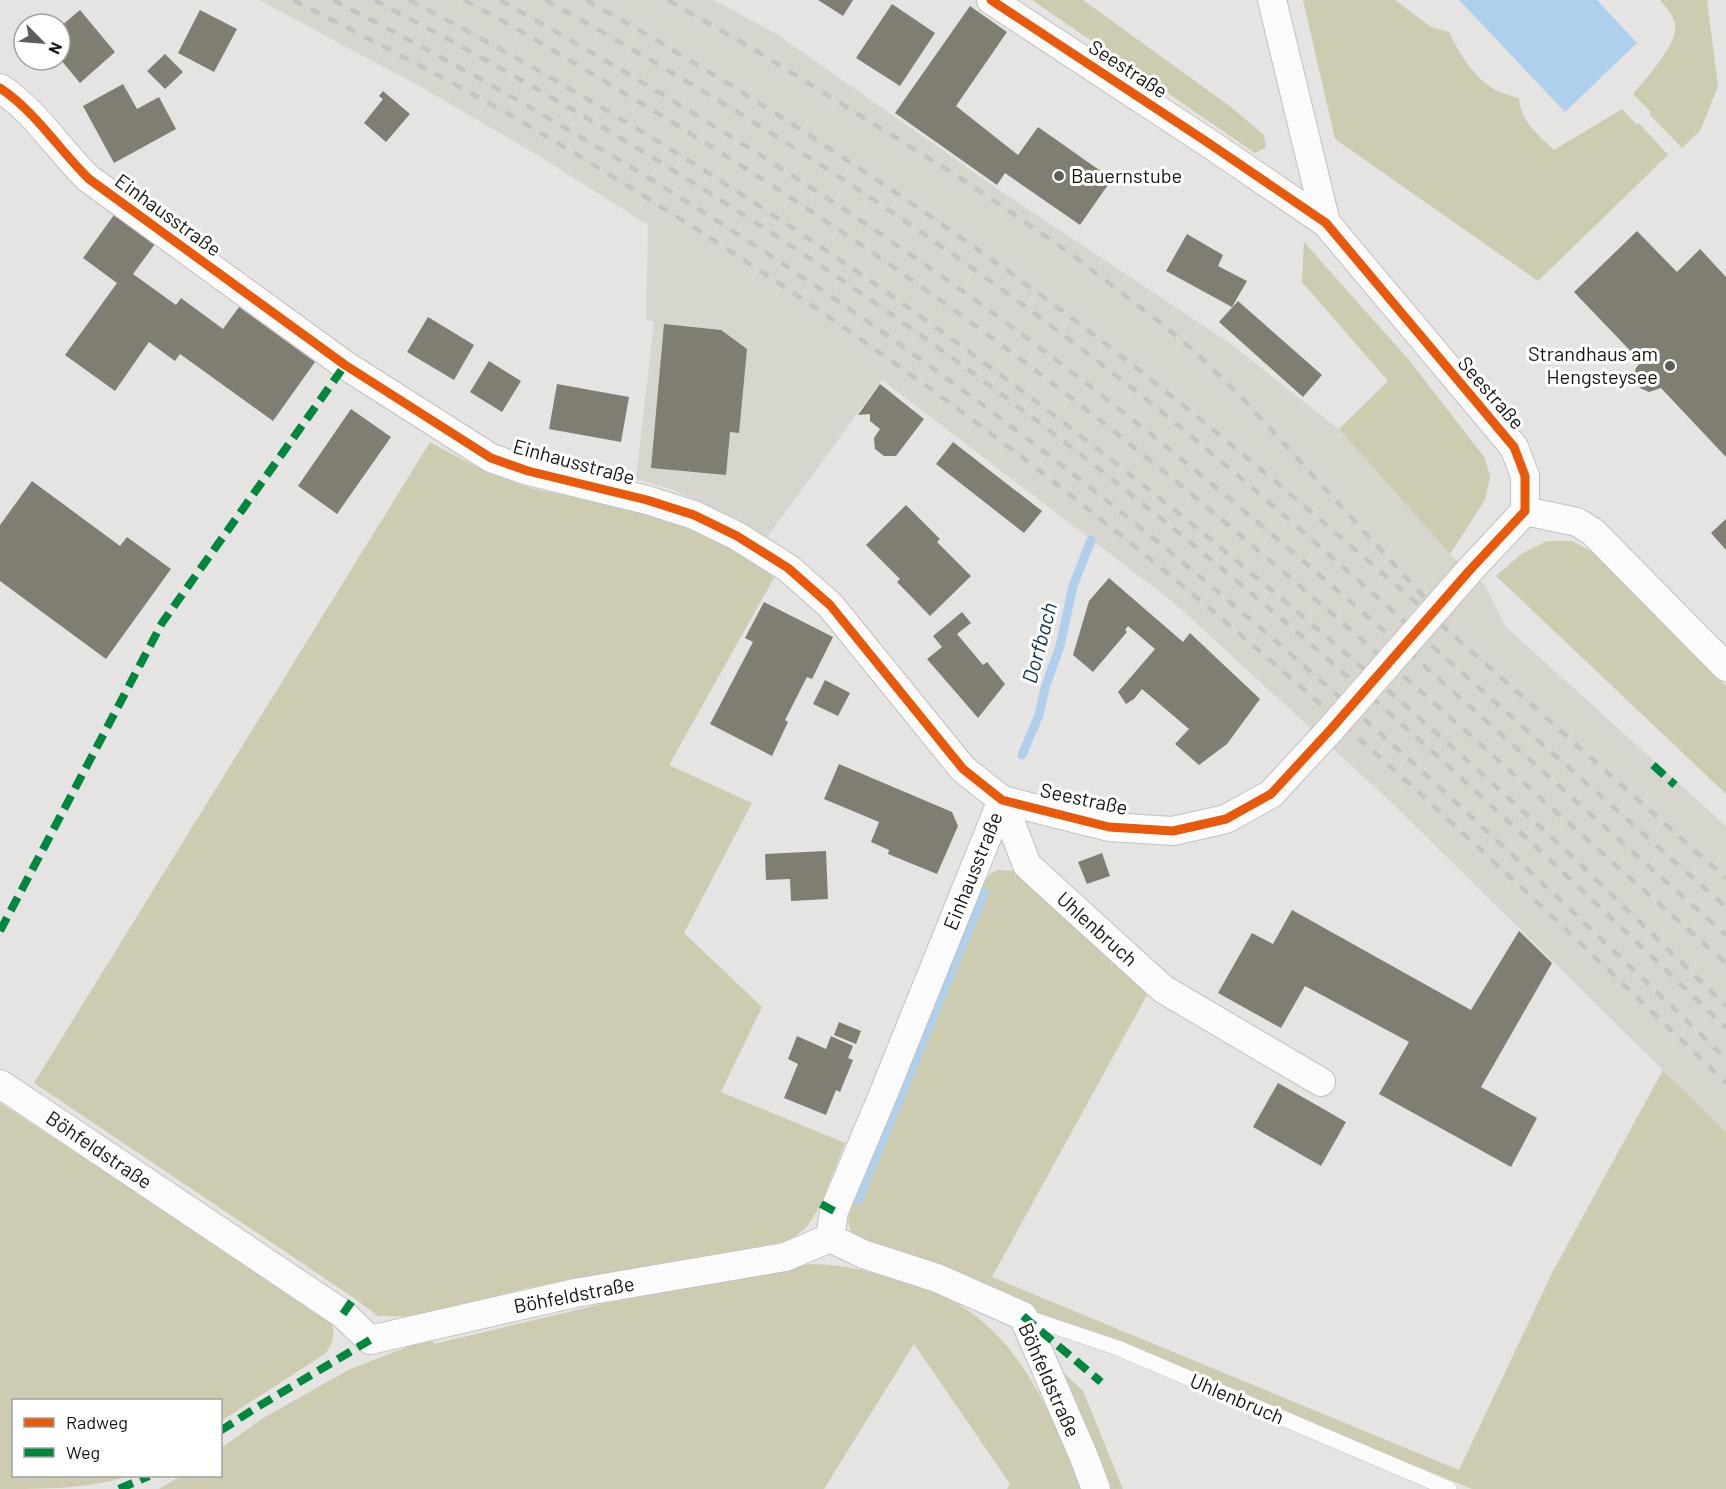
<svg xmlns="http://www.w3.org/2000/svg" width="1726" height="1489" font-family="Barlow,sans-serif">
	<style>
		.built { fill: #d6d5ce }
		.green { fill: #ceccb0 }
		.water { fill: #aed0ec }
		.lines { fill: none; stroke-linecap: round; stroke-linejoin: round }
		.stream { stroke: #aed0ec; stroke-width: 9 }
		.building { fill: #807e72 }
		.service-casing { stroke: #c2c1c0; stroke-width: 16 }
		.minor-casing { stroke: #c2c1c0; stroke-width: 30 }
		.service { stroke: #fbfbfb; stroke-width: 15 }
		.minor { stroke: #fbfbfb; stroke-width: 28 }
		.rail { stroke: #c4c4c3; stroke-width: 4.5; stroke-dasharray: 10 10; stroke-linecap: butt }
		.minor-bridge-casing { stroke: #c2c1c0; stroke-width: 30; stroke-linecap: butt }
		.minor-bridge { stroke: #fbfbfb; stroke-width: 28 }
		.quiet { stroke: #00873e; stroke-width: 8; stroke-dasharray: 15 8; stroke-linecap: butt }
		.cycleway-casing { stroke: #fffffe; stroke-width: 13 }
		.cycleway { stroke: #e8590c; stroke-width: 9 }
		.poi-dot { fill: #5e5d5c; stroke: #fffffe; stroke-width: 2 }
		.labels { text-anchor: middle; stroke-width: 6; stroke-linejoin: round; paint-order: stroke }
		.street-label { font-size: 20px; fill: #151514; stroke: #fffffe }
		.poi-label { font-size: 20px; fill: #151514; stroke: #fffffe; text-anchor: start }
		.water-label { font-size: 21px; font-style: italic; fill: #0c334d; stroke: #fffffe }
	</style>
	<rect width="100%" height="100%" fill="#e5e4e2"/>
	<path class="built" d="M 259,0 L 714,0 L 778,35 L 998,189 L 1228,342 L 1339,429 L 1450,554 L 1485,585 L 1506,627 L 1726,826 L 1726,1132 L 1391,802 L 1173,602 L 882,380 L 767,537 L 733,517 L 698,501 L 673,490 L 636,479 L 654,322 L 646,320 L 648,225 L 534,153 L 421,87 Z"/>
	<g class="green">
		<path d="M 1032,0 L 1083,0 L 1231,107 L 1264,135 L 1266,147 L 1255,153 Z"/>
		<path d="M 1303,0 L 1395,0 L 1431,27 L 1449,32 C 1459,53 1472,75 1492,88 C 1500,93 1510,95 1519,98 C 1520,121 1538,135 1554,150 L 1622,109 L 1637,125 L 1639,123 L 1668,155 L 1538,281 L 1335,139 Z"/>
		<path d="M 1660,0 L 1707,0 L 1718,86 L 1700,131 L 1682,148 L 1649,114 L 1651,112 L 1633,94 C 1645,80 1679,43 1675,24 C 1673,14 1666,8 1660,0 Z"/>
		<path d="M 1304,242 L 1409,360 L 1485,458 L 1490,477 L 1485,500 L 1450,554 L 1339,429 L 1388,381 L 1302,282 Z"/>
		<path d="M 430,442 C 462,460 495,477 531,488 C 553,494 576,496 599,502 C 659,515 728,536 774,578 L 669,765 L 752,803 L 684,933 L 762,1007 L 721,1092 L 845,1143 L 821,1204 L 807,1227 L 789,1241 L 527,1288 L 413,1317 L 378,1316 L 354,1298 L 34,1083 Z"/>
		<path d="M 1547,541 L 1572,541 L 1598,555 L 1726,686 L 1726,794 L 1496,576 L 1521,554 Z"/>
		<path d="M 998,870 L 1017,871 L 1152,986 L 992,1277 L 1459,1470 L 1552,1273 L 1663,1070 L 1726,1132 L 1726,1489 L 1472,1489 L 860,1240 C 850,1232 847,1226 849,1213 L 982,886 L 991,873 Z"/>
		<path d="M 0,1103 L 330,1319 C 336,1332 334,1341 326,1353 L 221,1421 L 220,1400 L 14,1400 L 14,1476 L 128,1476 C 92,1489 40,1489 0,1489 Z"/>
		<path d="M 809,1264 C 844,1264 874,1272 907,1283 C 930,1291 953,1299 973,1314 C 1031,1357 1054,1425 1083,1489 L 1007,1489 L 1010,1484 L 914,1344 L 824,1489 L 159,1489 L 181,1476 L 220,1476 L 221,1448 L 265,1417 L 350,1369 L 431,1338 L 434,1344 L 606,1303 Z"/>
		<path d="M 1052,1362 L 1083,1391 L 1123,1489 L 1104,1489 Z"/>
	</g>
	<path class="water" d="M 1459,0 L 1597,0 L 1637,43 L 1565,112 Z"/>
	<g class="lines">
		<g class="stream">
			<path d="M 1022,755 L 1039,715 L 1045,688 L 1060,646 L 1073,586 L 1091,540"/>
			<path d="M 858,1200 L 984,892"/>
		</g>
	</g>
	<g class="building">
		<path d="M 818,0 L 853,0 L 843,16 Z"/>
		<path d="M 892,4 L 935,33 L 900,86 L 856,58 Z"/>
		<path d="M 970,6 L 1007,32 L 956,106 L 1018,155 L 1038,127 L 1112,179 L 1080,225 L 1005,173 L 997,185 L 895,113 Z"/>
		<path d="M 80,10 L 115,52 L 80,83 L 60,59 L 60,27 Z"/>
		<path d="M 200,10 L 237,29 L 214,72 L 178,53 Z"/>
		<path d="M 165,54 L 183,72 L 165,89 L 147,71 Z"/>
		<path d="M 123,84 L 137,109 L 159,97 L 176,129 L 114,163 L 83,106 Z"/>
		<path d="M 383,91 L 410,114 L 386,142 L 364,123 L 383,99 L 379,96 Z"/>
		<path d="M 114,215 L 155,244 L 133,274 L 176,305 L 181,298 L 223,329 L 239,307 L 315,362 L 273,421 L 180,354 L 175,361 L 149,342 L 115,391 L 65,355 L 117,283 L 83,258 Z"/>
		<path d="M 1637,231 L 1677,272 L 1700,249 L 1726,277 L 1726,457 L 1661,388 L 1649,392 L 1640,388 L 1633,376 L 1636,368 L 1641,362 L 1574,292 Z"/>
		<path d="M 1187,234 L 1223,255 L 1218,266 L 1247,281 L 1232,307 L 1166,271 Z"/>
		<path d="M 1238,301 L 1322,375 L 1303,397 L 1219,322 Z"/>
		<path d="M 428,317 L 474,345 L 454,380 L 407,352 Z"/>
		<path d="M 664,324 L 721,330 L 747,349 L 739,433 L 730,432 L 726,475 L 651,468 Z"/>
		<path d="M 489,361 L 521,381 L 502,412 L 470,392 Z"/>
		<path d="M 557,384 L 629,397 L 621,442 L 549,429 Z"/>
		<path d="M 880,384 L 924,419 L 896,456 L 884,456 L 875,449 L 874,438 L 880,429 L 870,421 L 870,414 L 858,415 Z"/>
		<path d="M 351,409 L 391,437 L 337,514 L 298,486 Z"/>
		<path d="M 953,442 L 1042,511 L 1024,533 L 936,464 Z"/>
		<path d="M 32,481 L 120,546 L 127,537 L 171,569 L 106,659 L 0,581 L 0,525 Z"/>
		<path d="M 906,505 L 940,539 L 937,542 L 971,576 L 930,616 L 897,582 L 900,579 L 866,545 Z"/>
		<path d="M 1726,519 L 1726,550 L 1711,533 Z"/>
		<path d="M 1109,578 L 1183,642 L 1190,633 L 1260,699 L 1227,744 L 1199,765 L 1175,744 L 1189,729 L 1142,689 L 1134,699 L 1126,704 L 1118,692 L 1155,649 L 1128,626 L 1125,630 L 1127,632 L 1093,672 L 1073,655 L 1089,601 Z"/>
		<path d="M 764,602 L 833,637 L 812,679 L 807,677 L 785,720 L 788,722 L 772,756 L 710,724 L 753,642 L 745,638 Z"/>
		<path d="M 962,612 L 971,623 L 957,634 L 983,665 L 987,662 L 1005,684 L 978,718 L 927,659 L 942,647 L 933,636 Z"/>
		<path d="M 825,680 L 850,693 L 838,716 L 813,704 Z"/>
		<path d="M 839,764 L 952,812 L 958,826 L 937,874 L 888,854 L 889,850 L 871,842 L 879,822 L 824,799 Z"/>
		<path d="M 826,851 L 828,899 L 791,901 L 790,879 L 766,880 L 765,854 Z"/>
		<path d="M 1102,853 L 1110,876 L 1087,884 L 1078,862 Z"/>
		<path d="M 1292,910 L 1471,1010 L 1519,931 L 1552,963 L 1481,1087 L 1537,1118 L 1511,1167 L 1379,1094 L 1409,1042 L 1305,986 L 1281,1028 L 1218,993 L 1252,933 L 1273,944 Z"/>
		<path d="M 839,1022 L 861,1031 L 856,1044 L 834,1035 Z"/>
		<path d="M 797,1036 L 826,1049 L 831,1036 L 853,1046 L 848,1058 L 853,1060 L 840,1092 L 836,1090 L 826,1115 L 784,1098 L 798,1064 L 788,1059 Z"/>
		<path d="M 1278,1083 L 1346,1122 L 1321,1166 L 1253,1127 Z"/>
	</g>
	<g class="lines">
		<g class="service-casing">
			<path id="service" d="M 1023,1316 L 1118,1348 L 1449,1489"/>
		</g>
		<g class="minor-casing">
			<g id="minor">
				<path d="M 991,0 L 1207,142 L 1326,223 L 1514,447 L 1525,476 L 1525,511 L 1469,571"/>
				<path d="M 1272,0 L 1326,223"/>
				<path d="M 0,88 C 35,111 59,150 89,179 L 345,365 L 491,458 L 528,471 L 647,500 L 694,515 L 737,536 L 788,568 L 830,605 L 963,769 L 1002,800 L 1109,827 L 1173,831 L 1226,819 L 1271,794 L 1331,729"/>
				<path d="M 1525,511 L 1577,522 L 1593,532 L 1726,667"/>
				<path d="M 1002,800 L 1027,865 L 1163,989 L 1321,1082"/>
				<path d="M 0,1084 L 343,1314 L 370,1340 L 575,1293 L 785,1257 L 830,1238 L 863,1254 L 937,1278 L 1023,1316 L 1084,1457 L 1096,1489"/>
				<path d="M 830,1238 L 834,1211 L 883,1095 L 1002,800"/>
			</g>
		</g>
		<use href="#service" class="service"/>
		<use href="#minor" class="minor"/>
		<g class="rail">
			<path d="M 293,0 C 379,44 466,88 549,138 C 738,251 921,375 1093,513 C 1316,690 1522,886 1726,1083"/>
			<path d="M 333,0 C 572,123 799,265 1012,427 C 1266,619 1498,838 1726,1059"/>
			<path d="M 374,0 C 601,118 821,257 1025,412 C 1274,600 1502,811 1726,1028"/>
			<path d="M 409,0 C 755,180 1071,414 1365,670 C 1438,734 1511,799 1582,866 C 1630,912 1678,959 1726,1006"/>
			<path d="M 464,0 C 525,32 584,69 644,105 C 817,210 984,326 1141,453 C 1342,616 1532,792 1726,963"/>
			<path d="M 500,0 C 694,109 883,228 1060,363 C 1292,541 1507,741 1726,935"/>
			<path d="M 545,0 C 763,120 975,260 1168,417 C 1245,480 1320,547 1395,613 C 1505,711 1615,809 1726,907"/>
			<path d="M 586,0 C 662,42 736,88 809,135 C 936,218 1061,306 1179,402 C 1367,554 1545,718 1726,878"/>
			<path d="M 668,0 L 760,53 L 959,177 L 1066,250 L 1157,320 L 1193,350 L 1243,399 L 1444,619"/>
		</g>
		<g class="minor-bridge-casing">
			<path id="minor-bridge" d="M 1331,729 L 1469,571"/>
		</g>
		<use href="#minor-bridge" class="minor-bridge"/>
		<g class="quiet">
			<path d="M 1653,765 L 1675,785"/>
			<path d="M 0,931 L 162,623 L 345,365"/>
			<path d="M 821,1204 L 834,1211"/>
			<path d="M 343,1314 L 354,1298"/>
			<path d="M 1023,1316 L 1101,1382"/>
			<path d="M 220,1431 L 254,1409 L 370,1340"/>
			<path d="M 119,1489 L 149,1476"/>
		</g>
		<g class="cycleway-casing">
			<path id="cycleway" d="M 0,88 C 35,111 59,150 89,179 L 345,365 L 491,458 L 528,471 L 647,500 L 694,515 L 737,536 L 788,568 L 830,605 L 963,769 L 1002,800 L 1109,827 L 1173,831 L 1226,819 L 1271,794 L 1331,729 L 1469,571 L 1525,511 L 1525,476 L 1514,447 L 1326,223 L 1207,142 L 991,0"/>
		</g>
		<use href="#cycleway" class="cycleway"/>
	</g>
	<g class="poi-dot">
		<circle cx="1059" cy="176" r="6"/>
		<circle cx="1670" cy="366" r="6"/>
	</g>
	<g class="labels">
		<g class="street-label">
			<text transform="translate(1128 69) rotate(33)" y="7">Seestraße</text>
			<text transform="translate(168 215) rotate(36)" y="7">Einhausstraße</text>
			<text transform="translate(1491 393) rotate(49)" y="7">Seestraße</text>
			<text transform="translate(574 462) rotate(15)" y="7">Einhausstraße</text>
			<text transform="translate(1084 799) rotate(12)" y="7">Seestraße</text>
			<text transform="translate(973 871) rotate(-68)" y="7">Einhausstraße</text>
			<text transform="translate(1097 929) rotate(42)" y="7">Uhlenbruch</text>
			<text transform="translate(99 1150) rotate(34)" y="7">Böhfeldstraße</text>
			<text transform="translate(574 1295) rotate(-11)" y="7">Böhfeldstraße</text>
			<text transform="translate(1049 1380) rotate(66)" y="7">Böhfeldstraße</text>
			<text transform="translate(1237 1399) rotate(23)" y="7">Uhlenbruch</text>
		</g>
		<g class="poi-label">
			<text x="1071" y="183">Bauernstube</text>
			<text x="1658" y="361" text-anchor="end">Strandhaus am<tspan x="1658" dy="23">Hengsteysee</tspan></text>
		</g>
		<g class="water-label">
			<text transform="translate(1040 643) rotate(-75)" y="7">Dorfbach</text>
		</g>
	</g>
	<rect x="12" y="1399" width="210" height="78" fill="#fffffe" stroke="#a1a1a0" stroke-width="1.5"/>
	<rect x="24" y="1418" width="30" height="9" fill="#e8590c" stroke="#a1a1a0" stroke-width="1.5"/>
	<text x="66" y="1429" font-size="18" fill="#151514">Radweg</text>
	<rect x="24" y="1448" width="30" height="9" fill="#00873e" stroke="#a1a1a0" stroke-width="1.5"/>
	<text x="66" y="1459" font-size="18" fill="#151514">Weg</text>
	<g transform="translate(42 42) rotate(115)"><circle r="28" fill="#fffffe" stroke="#a1a1a0" stroke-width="1.5"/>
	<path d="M0-4.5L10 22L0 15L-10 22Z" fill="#5e5d5c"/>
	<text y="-9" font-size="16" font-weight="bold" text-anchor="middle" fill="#151514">N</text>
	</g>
</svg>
